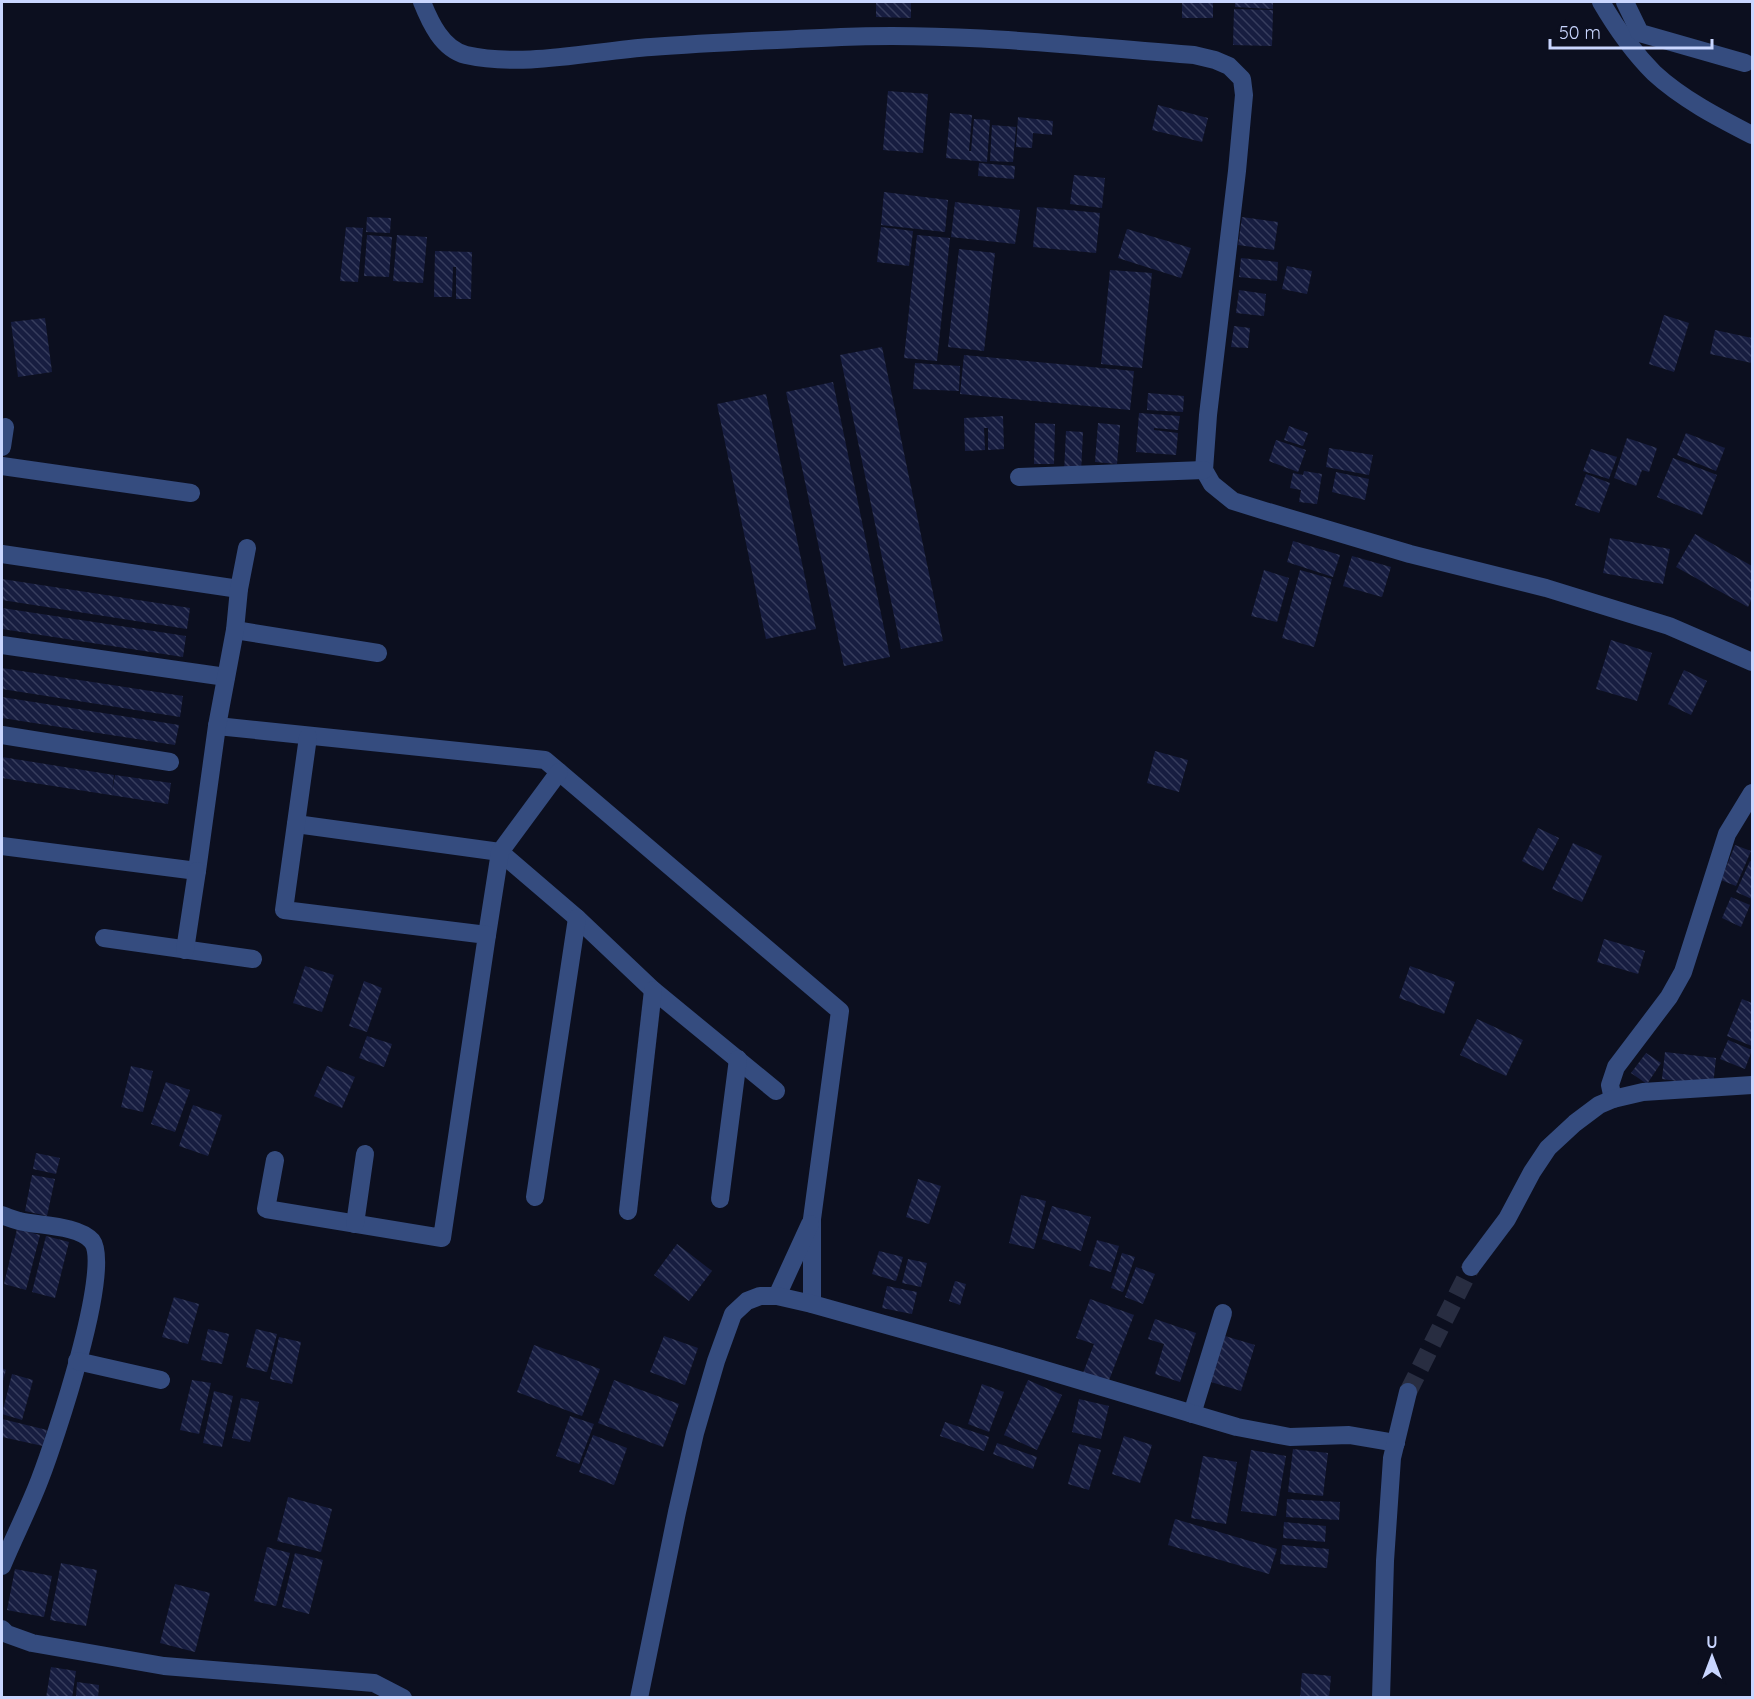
<svg xmlns="http://www.w3.org/2000/svg" width="1754" height="1699" font-family="Quicksand,sans-serif">
	<style>
		.building { fill: url(#building-back-hatch) }
		.lines { fill: none; stroke-linecap: round; stroke-linejoin: round }
		.minor-tunnel { stroke: #282d41; stroke-width: 18; stroke-dasharray: 18 9; stroke-linecap: butt }
		.minor { stroke: #354c7f; stroke-width: 18 }
	</style>
	<defs>
		<pattern id="building-back-hatch" width="6" height="6" patternUnits="userSpaceOnUse" patternTransform="scale(1.5)"><rect width="6" height="6" fill="#171d40"/><path d="M-1 5l2 2M0 0l6 6M5-1l2 2" fill="none" stroke="#373d5d"/></pattern>
	</defs>
	<rect width="100%" height="100%" fill="#0c0f1f"/>
	<g class="building">
		<path d="M 876,2 L 911,2 L 911,18 L 876,17 Z"/>
		<rect x="1182" y="2" width="31" height="16"/>
		<path d="M 1235,2 L 1273,2 L 1273,9 L 1235,7 Z"/>
		<path d="M 1234,9 L 1273,10 L 1272,46 L 1233,45 Z"/>
		<path d="M 888,91 L 928,94 L 923,153 L 883,150 Z"/>
		<path d="M 1158,105 L 1208,118 L 1202,142 L 1152,130 Z"/>
		<path d="M 950,113 L 972,115 L 969,151 L 971,151 L 974,119 L 990,120 L 987,162 L 946,158 Z"/>
		<path d="M 1018,117 L 1053,121 L 1052,135 L 1033,133 L 1032,148 L 1016,147 Z"/>
		<path d="M 992,125 L 1016,127 L 1013,162 L 990,161 Z"/>
		<path d="M 979,163 L 1015,166 L 1014,179 L 978,176 Z"/>
		<path d="M 1074,175 L 1105,178 L 1102,208 L 1070,204 Z"/>
		<path d="M 884,192 L 948,200 L 945,232 L 881,225 Z"/>
		<path d="M 955,202 L 1020,210 L 1015,244 L 951,237 Z"/>
		<path d="M 1037,207 L 1100,213 L 1096,253 L 1033,247 Z"/>
		<path d="M 367,217 L 391,218 L 390,233 L 366,232 Z"/>
		<path d="M 1242,217 L 1278,222 L 1274,250 L 1238,245 Z"/>
		<path d="M 346,227 L 363,228 L 358,282 L 340,281 Z"/>
		<path d="M 881,227 L 913,231 L 909,266 L 877,262 Z"/>
		<path d="M 1127,229 L 1191,248 L 1181,278 L 1118,258 Z"/>
		<path d="M 367,235 L 392,237 L 389,277 L 364,276 Z"/>
		<path d="M 397,235 L 427,237 L 423,283 L 393,281 Z"/>
		<path d="M 917,235 L 950,238 L 937,361 L 904,358 Z"/>
		<path d="M 959,249 L 995,253 L 984,351 L 948,347 Z"/>
		<path d="M 435,251 L 472,252 L 471,299 L 456,299 L 456,267 L 453,267 L 452,297 L 434,297 Z"/>
		<path d="M 1241,258 L 1278,262 L 1277,281 L 1239,277 Z"/>
		<path d="M 1287,266 L 1312,271 L 1307,294 L 1282,289 Z"/>
		<path d="M 1110,270 L 1152,273 L 1142,368 L 1101,364 Z"/>
		<path d="M 1239,290 L 1266,294 L 1264,316 L 1236,313 Z"/>
		<path d="M 1664,315 L 1689,323 L 1674,372 L 1649,364 Z"/>
		<path d="M 45,318 L 52,372 L 18,377 L 11,322 Z"/>
		<path d="M 1234,326 L 1250,328 L 1248,348 L 1231,347 Z"/>
		<path d="M 1715,330 L 1752,338 L 1752,363 L 1710,354 Z"/>
		<path d="M 882,347 L 943,641 L 901,649 L 840,355 Z"/>
		<path d="M 964,355 L 1134,371 L 1130,410 L 960,394 Z"/>
		<path d="M 915,363 L 960,366 L 959,391 L 913,389 Z"/>
		<path d="M 833,382 L 890,657 L 844,666 L 786,392 Z"/>
		<path d="M 1148,393 L 1184,396 L 1183,412 L 1147,410 Z"/>
		<path d="M 766,394 L 816,629 L 766,639 L 717,404 Z"/>
		<path d="M 1139,413 L 1180,416 L 1178,430 L 1154,428 L 1154,430 L 1178,433 L 1176,455 L 1136,452 Z"/>
		<path d="M 1003,416 L 1004,449 L 988,450 L 988,428 L 984,428 L 985,450 L 965,451 L 964,418 Z"/>
		<path d="M 1035,423 L 1055,424 L 1054,464 L 1034,464 Z"/>
		<path d="M 1098,423 L 1120,425 L 1117,464 L 1095,462 Z"/>
		<path d="M 1289,426 L 1308,433 L 1303,446 L 1284,440 Z"/>
		<path d="M 1066,431 L 1083,432 L 1081,473 L 1064,473 Z"/>
		<path d="M 1686,433 L 1725,448 L 1716,471 L 1677,455 Z"/>
		<path d="M 1627,438 L 1657,448 L 1649,472 L 1642,470 L 1636,486 L 1614,478 Z"/>
		<path d="M 1276,440 L 1306,450 L 1298,472 L 1269,461 Z"/>
		<path d="M 1329,448 L 1373,455 L 1369,475 L 1326,467 Z"/>
		<path d="M 1591,449 L 1617,457 L 1609,479 L 1583,471 Z"/>
		<path d="M 1673,458 L 1717,475 L 1702,515 L 1657,497 Z"/>
		<path d="M 1304,471 L 1322,474 L 1317,504 L 1299,502 L 1301,490 L 1290,488 L 1293,473 L 1303,475 Z"/>
		<path d="M 1336,472 L 1369,479 L 1365,500 L 1332,492 Z"/>
		<path d="M 1586,474 L 1610,483 L 1599,513 L 1575,505 Z"/>
		<path d="M 1695,534 L 1752,566 L 1752,598 L 1748,607 L 1676,567 Z"/>
		<path d="M 1610,538 L 1670,549 L 1663,584 L 1603,573 Z"/>
		<path d="M 1293,541 L 1340,555 L 1333,577 L 1287,562 Z"/>
		<path d="M 1352,556 L 1391,567 L 1382,597 L 1343,586 Z"/>
		<path d="M 1264,570 L 1289,578 L 1277,622 L 1251,616 Z"/>
		<path d="M 1300,570 L 1332,579 L 1314,647 L 1282,638 Z"/>
		<path d="M 2,579 L 190,608 L 187,629 L 2,600 Z"/>
		<path d="M 2,608 L 186,636 L 183,657 L 2,629 Z"/>
		<path d="M 1611,640 L 1652,653 L 1637,701 L 1596,689 Z"/>
		<path d="M 2,668 L 183,696 L 180,717 L 2,689 Z"/>
		<path d="M 1684,670 L 1707,681 L 1691,715 L 1668,704 Z"/>
		<path d="M 2,697 L 179,725 L 175,745 L 2,718 Z"/>
		<path d="M 1155,751 L 1188,760 L 1179,792 L 1147,783 Z"/>
		<path d="M 2,757 L 114,775 L 112,792 L 115,775 L 171,783 L 168,804 L 2,778 Z"/>
		<path d="M 1538,828 L 1559,838 L 1543,871 L 1522,861 Z"/>
		<path d="M 1573,843 L 1602,856 L 1582,902 L 1552,889 Z"/>
		<path d="M 1735,845 L 1751,851 L 1736,886 L 1721,880 Z"/>
		<path d="M 1750,861 L 1752,862 L 1752,899 L 1736,892 Z"/>
		<path d="M 1731,897 L 1750,905 L 1741,927 L 1722,918 Z"/>
		<path d="M 1604,939 L 1645,951 L 1638,974 L 1597,962 Z"/>
		<path d="M 305,966 L 334,975 L 322,1012 L 293,1003 Z"/>
		<path d="M 1410,966 L 1455,982 L 1444,1014 L 1399,998 Z"/>
		<path d="M 364,981 L 382,988 L 367,1032 L 349,1026 Z"/>
		<path d="M 1742,999 L 1752,1003 L 1752,1046 L 1727,1036 Z"/>
		<path d="M 1477,1019 L 1523,1040 L 1506,1076 L 1460,1055 Z"/>
		<path d="M 367,1036 L 392,1044 L 384,1067 L 359,1058 Z"/>
		<path d="M 1728,1040 L 1752,1050 L 1745,1069 L 1720,1059 Z"/>
		<path d="M 1665,1052 L 1716,1058 L 1713,1086 L 1662,1079 Z"/>
		<path d="M 1646,1053 L 1661,1063 L 1647,1084 L 1631,1073 Z"/>
		<path d="M 131,1066 L 153,1071 L 143,1112 L 121,1107 Z"/>
		<path d="M 327,1066 L 355,1077 L 342,1108 L 314,1096 Z"/>
		<path d="M 166,1082 L 190,1090 L 175,1132 L 151,1124 Z"/>
		<path d="M 193,1105 L 222,1115 L 208,1156 L 179,1146 Z"/>
		<path d="M 36,1153 L 60,1158 L 56,1174 L 33,1169 Z"/>
		<path d="M 32,1175 L 55,1179 L 47,1216 L 25,1211 Z"/>
		<path d="M 918,1179 L 941,1186 L 929,1224 L 906,1217 Z"/>
		<path d="M 1021,1195 L 1046,1201 L 1034,1249 L 1009,1243 Z"/>
		<path d="M 1052,1206 L 1091,1217 L 1081,1251 L 1042,1239 Z"/>
		<path d="M 17,1229 L 40,1235 L 26,1290 L 4,1284 Z"/>
		<path d="M 46,1236 L 69,1242 L 55,1298 L 32,1292 Z"/>
		<path d="M 1097,1240 L 1119,1246 L 1111,1272 L 1089,1266 Z"/>
		<path d="M 677,1244 L 712,1271 L 689,1301 L 654,1275 Z"/>
		<path d="M 879,1251 L 903,1257 L 896,1281 L 872,1274 Z"/>
		<path d="M 1122,1253 L 1135,1257 L 1123,1292 L 1111,1288 Z"/>
		<path d="M 908,1259 L 927,1263 L 921,1287 L 902,1283 Z"/>
		<path d="M 1136,1267 L 1155,1274 L 1143,1304 L 1125,1297 Z"/>
		<path d="M 955,1281 L 966,1284 L 960,1305 L 949,1301 Z"/>
		<path d="M 887,1286 L 917,1292 L 912,1314 L 882,1308 Z"/>
		<path d="M 174,1297 L 199,1304 L 188,1344 L 162,1337 Z"/>
		<path d="M 1090,1299 L 1134,1315 L 1108,1383 L 1083,1373 L 1094,1344 L 1076,1338 Z"/>
		<path d="M 1155,1319 L 1196,1333 L 1180,1382 L 1155,1374 L 1164,1344 L 1148,1339 Z"/>
		<path d="M 208,1329 L 229,1334 L 222,1364 L 201,1360 Z"/>
		<path d="M 256,1329 L 277,1334 L 267,1372 L 246,1367 Z"/>
		<path d="M 664,1336 L 698,1348 L 685,1385 L 650,1372 Z"/>
		<path d="M 1225,1336 L 1255,1345 L 1241,1391 L 1211,1382 Z"/>
		<path d="M 279,1337 L 301,1342 L 292,1384 L 270,1379 Z"/>
		<path d="M 534,1345 L 600,1369 L 582,1416 L 517,1392 Z"/>
		<path d="M 2,1368 L 6,1370 L 2,1384 Z"/>
		<path d="M 12,1374 L 33,1380 L 22,1420 L 2,1414 Z"/>
		<path d="M 192,1380 L 211,1383 L 199,1434 L 180,1430 Z"/>
		<path d="M 614,1380 L 679,1404 L 663,1447 L 598,1423 Z"/>
		<path d="M 1028,1380 L 1062,1395 L 1037,1450 L 1004,1435 Z"/>
		<path d="M 982,1384 L 1004,1392 L 989,1432 L 968,1424 Z"/>
		<path d="M 214,1391 L 233,1396 L 222,1447 L 203,1443 Z"/>
		<path d="M 241,1398 L 259,1402 L 250,1442 L 232,1438 Z"/>
		<path d="M 1079,1399 L 1109,1406 L 1101,1439 L 1072,1432 Z"/>
		<path d="M 570,1416 L 594,1424 L 579,1464 L 556,1456 Z"/>
		<path d="M 2,1419 L 47,1430 L 43,1446 L 2,1437 Z"/>
		<path d="M 945,1422 L 989,1437 L 984,1451 L 940,1436 Z"/>
		<path d="M 593,1435 L 627,1448 L 614,1485 L 579,1472 Z"/>
		<path d="M 1124,1436 L 1152,1445 L 1140,1483 L 1112,1474 Z"/>
		<path d="M 997,1443 L 1037,1457 L 1033,1469 L 993,1454 Z"/>
		<path d="M 1079,1444 L 1101,1450 L 1089,1490 L 1068,1484 Z"/>
		<path d="M 1293,1449 L 1328,1453 L 1323,1496 L 1288,1492 Z"/>
		<path d="M 1251,1450 L 1286,1456 L 1276,1516 L 1241,1511 Z"/>
		<path d="M 1203,1456 L 1237,1462 L 1226,1524 L 1191,1518 Z"/>
		<path d="M 288,1497 L 332,1509 L 321,1552 L 277,1541 Z"/>
		<path d="M 1287,1499 L 1340,1502 L 1339,1520 L 1286,1517 Z"/>
		<path d="M 1175,1519 L 1277,1549 L 1269,1574 L 1168,1545 Z"/>
		<path d="M 1284,1522 L 1326,1526 L 1325,1542 L 1283,1538 Z"/>
		<path d="M 1282,1545 L 1329,1549 L 1327,1568 L 1280,1564 Z"/>
		<path d="M 267,1547 L 290,1553 L 276,1606 L 254,1601 Z"/>
		<path d="M 295,1553 L 323,1560 L 309,1614 L 282,1607 Z"/>
		<path d="M 61,1563 L 97,1570 L 86,1626 L 50,1620 Z"/>
		<path d="M 15,1569 L 52,1576 L 44,1617 L 7,1610 Z"/>
		<path d="M 175,1584 L 210,1593 L 195,1652 L 160,1643 Z"/>
		<path d="M 51,1667 L 76,1671 L 72,1698 L 46,1698 Z"/>
		<path d="M 1302,1673 L 1331,1676 L 1329,1698 L 1300,1698 Z"/>
		<path d="M 77,1682 L 99,1685 L 98,1698 L 76,1698 Z"/>
	</g>
	<g class="lines">
		<path class="minor-tunnel" d="M 1408,1392 L 1471,1267"/>
		<g class="minor">
			<path d="M 422,2 C 430,22 442,49 466,55 C 523,68 593,51 651,47 C 714,42 778,40 841,37 C 959,32 1077,46 1194,55 L 1215,60 L 1229,66 L 1242,79 L 1244,95 L 1237,171 L 1208,415 L 1204,470 L 1212,484 L 1233,501 L 1265,511 L 1410,554 L 1546,588 L 1669,626 L 1752,662"/>
			<path d="M 1601,2 C 1615,26 1634,53 1654,73 C 1682,99 1719,118 1752,135"/>
			<path d="M 1625,2 L 1640,33 L 1745,63"/>
			<path d="M 2,447 L 5,427"/>
			<path d="M 2,466 L 191,493"/>
			<path d="M 1019,477 L 1204,470"/>
			<path d="M 2,554 L 239,589"/>
			<path d="M 235,630 L 378,653"/>
			<path d="M 2,645 L 226,677"/>
			<path d="M 217,726 L 545,760 L 840,1011 L 812,1219 L 812,1304"/>
			<path d="M 2,735 L 170,762"/>
			<path d="M 296,824 L 500,852 L 577,918 L 653,990 L 776,1091"/>
			<path d="M 2,846 L 197,871 L 217,726 L 235,630 L 239,589 L 247,548"/>
			<path d="M 487,935 L 500,852 L 559,772"/>
			<path d="M 104,938 L 253,959"/>
			<path d="M 185,950 L 197,871"/>
			<path d="M 1613,1099 L 1610,1085 L 1616,1067 L 1669,997 L 1683,972 L 1727,834 L 1752,793"/>
			<path d="M 275,1160 L 266,1209 L 442,1238 L 487,935 L 284,910 L 308,737"/>
			<path d="M 535,1197 L 577,918"/>
			<path d="M 720,1199 L 738,1059"/>
			<path d="M 628,1211 L 653,990"/>
			<path d="M 2,1215 C 7,1217 13,1219 19,1221 C 39,1226 78,1225 92,1241 C 113,1268 54,1443 40,1479 C 29,1508 14,1537 2,1566"/>
			<path d="M 355,1224 L 365,1154"/>
			<path d="M 1471,1267 L 1507,1219 L 1532,1172 L 1548,1148 L 1575,1123 L 1599,1105 L 1613,1099 L 1643,1092 L 1752,1085"/>
			<path d="M 777,1296 L 810,1224"/>
			<path d="M 77,1361 L 161,1380"/>
			<path d="M 1192,1414 L 1223,1313"/>
			<path d="M 2,1629 L 7,1634 L 32,1643 L 164,1666 L 374,1683 L 403,1698"/>
			<path d="M 639,1698 L 677,1512 L 695,1433 L 716,1361 L 733,1314 L 747,1301 L 760,1296 L 777,1296 L 812,1304 L 1001,1357 L 1237,1427 L 1290,1437 L 1349,1435 L 1396,1443"/>
			<path d="M 1381,1698 L 1385,1561 L 1392,1458 L 1408,1392"/>
		</g>
	</g>
	<rect width="1754" height="1699" fill="none" stroke="#c9d6ff" stroke-width="6"/>
	<g transform="translate(1712 1657)" stroke="#0c0f1f" stroke-width="4.5" paint-order="stroke">
	<path d="M0-4.5L10 22L0 15L-10 22Z" fill="#c9d6ff"/>
	<text y="-9" font-size="16" font-weight="bold" text-anchor="middle" fill="#c9d6ff">U</text>
	</g>
	<path d="M1550 39v9h162v-9" fill="none" stroke="#c9d6ff" stroke-width="3"/>
	<text x="1559" y="39" font-size="18" fill="#c9d6ff" stroke="#0c0f1f" stroke-width="4.5" paint-order="stroke">50 m</text>
</svg>
